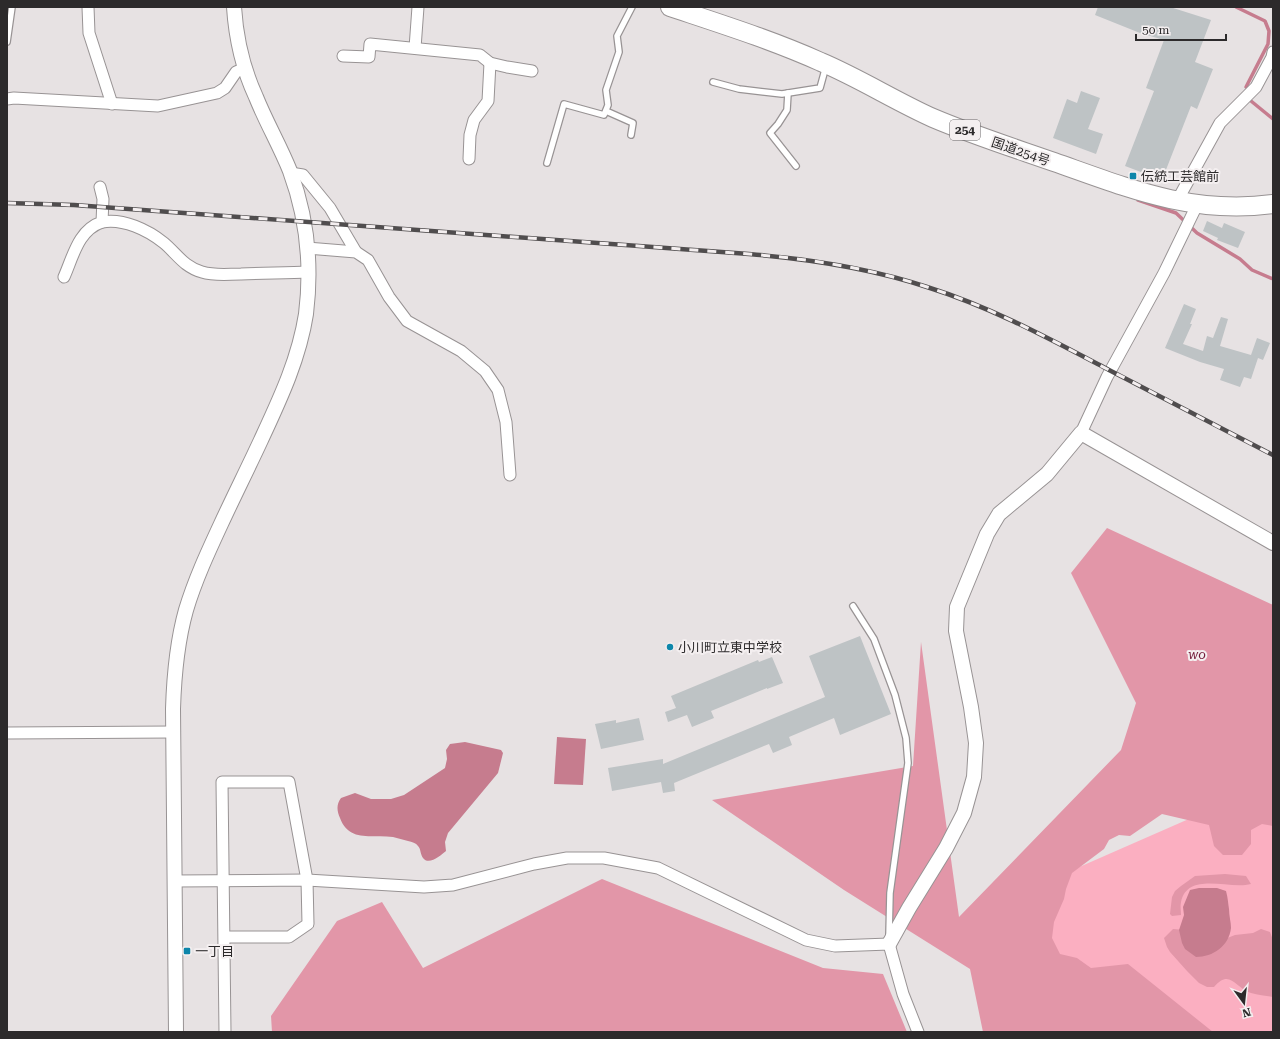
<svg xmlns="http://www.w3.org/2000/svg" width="1280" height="1039" font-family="'Roboto Serif','Noto Sans JP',serif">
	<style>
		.green { fill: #fbafc1 }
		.forest { fill: #e296a8 }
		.water { fill: #c67c8e }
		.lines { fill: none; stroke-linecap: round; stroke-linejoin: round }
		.stream { stroke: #c67c8e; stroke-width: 3.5 }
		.building { fill: #bec3c5 }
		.service-casing { stroke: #989394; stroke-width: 8 }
		.minor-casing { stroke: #989394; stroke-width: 13 }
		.tertiary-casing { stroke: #989394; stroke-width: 16 }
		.trunk-casing { stroke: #989394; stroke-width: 20 }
		.service { stroke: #fff; stroke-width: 5.5 }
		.minor { stroke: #fff; stroke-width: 11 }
		.tertiary { stroke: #fff; stroke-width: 14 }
		.trunk { stroke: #fff; stroke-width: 18 }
		.rail-casing { stroke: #504d4e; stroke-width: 4.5 }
		.rail { stroke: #f4eff0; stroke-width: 3; stroke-dasharray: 9; stroke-linecap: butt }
		.poi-dot { fill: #0d86aa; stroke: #f4eff0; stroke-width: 1.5 }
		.labels { text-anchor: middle; stroke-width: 4; stroke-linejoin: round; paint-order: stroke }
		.shield { fill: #f4eff0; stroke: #686566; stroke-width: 1 }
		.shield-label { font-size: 12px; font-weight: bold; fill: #2c2a2b }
		.street-label { font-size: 13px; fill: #2c2a2b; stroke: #f4eff0 }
		.poi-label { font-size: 13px; fill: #2c2a2b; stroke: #f4eff0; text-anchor: start }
		.park-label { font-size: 13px; font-style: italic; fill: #731a39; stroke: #f4eff0 }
	</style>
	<rect width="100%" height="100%" fill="#e7e2e3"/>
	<path class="green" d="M 1273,782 L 1273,1032 L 1070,1032 L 1004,900 Z"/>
	<g class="forest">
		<path d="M 1107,528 L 1273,605 L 1273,826 L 1262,824 L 1251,830 L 1251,844 L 1242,855 L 1223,855 L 1214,846 L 1209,825 L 1162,814 L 1130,836 L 1119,835 L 1109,840 L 1104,849 L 1072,873 L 1066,889 L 1064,899 L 1054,922 L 1052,938 L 1060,954 L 1077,958 L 1091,968 L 1128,964 L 1213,1032 L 983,1032 L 970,969 L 844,890 L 712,800 L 913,766 L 921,642 L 959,917 L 1121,750 L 1136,703 L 1071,573 Z"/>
		<path d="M 1225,874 L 1246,876 L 1251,884 C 1229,890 1188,871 1181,902 C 1180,906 1181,911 1181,915 L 1172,916 L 1170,914 L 1172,897 L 1175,891 L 1181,886 L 1195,876 Z"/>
		<path d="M 602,879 L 823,968 L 883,974 L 907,1032 L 272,1032 L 271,1016 L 337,921 L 382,902 L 423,968 Z"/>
		<path d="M 1173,929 L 1185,930 L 1217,942 L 1235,935 L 1253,933 L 1261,929 L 1270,932 L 1273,940 L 1273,997 C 1266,996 1258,995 1251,993 C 1235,988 1230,968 1214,987 L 1207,987 L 1199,983 L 1187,971 L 1170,952 L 1167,947 L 1164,938 Z"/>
	</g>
	<g class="water">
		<path d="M 557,737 L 586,739 L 583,785 L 554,784 Z"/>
		<path d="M 465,742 L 501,750 L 503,753 L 498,773 L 448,833 L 445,842 L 446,851 C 441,855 429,866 423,858 C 420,854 421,849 418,846 C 416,843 412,842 408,841 C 403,840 398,838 393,837 C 373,834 349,843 340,818 C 337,811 336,805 341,798 L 355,793 L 371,799 L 391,799 L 404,795 L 445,768 L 447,759 L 446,750 L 450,744 Z"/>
		<path d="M 1199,888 L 1217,888 L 1226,891 C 1228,898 1228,903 1229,909 C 1229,916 1231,922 1231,928 C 1229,946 1213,957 1196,957 L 1185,949 L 1182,943 L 1179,930 L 1184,915 L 1183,907 L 1190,890 Z"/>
	</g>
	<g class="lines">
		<g class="stream">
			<path d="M 1236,7 L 1265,21 L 1269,31 L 1268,44 L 1246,87"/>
			<path d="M 1251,101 L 1273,119"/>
			<path d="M 1138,200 L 1176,213 L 1197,233 L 1240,259 L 1252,270 L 1273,279"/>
		</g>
	</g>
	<g class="building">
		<path d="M 1098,7 L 1170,7 L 1211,20 L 1195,62 L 1213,69 L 1197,109 L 1191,106 L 1162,180 L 1125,166 L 1154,91 L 1146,88 L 1164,40 L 1140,33 L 1095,15 Z"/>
		<path d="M 1081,91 L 1100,98 L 1088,129 L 1103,134 L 1096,154 L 1053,138 L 1067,99 L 1077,103 Z"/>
		<path d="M 1207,221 L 1222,228 L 1224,223 L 1245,232 L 1238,248 L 1217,240 L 1218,238 L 1203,231 Z"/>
		<path d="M 1184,304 L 1196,309 L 1190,324 L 1192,324 L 1183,344 L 1203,351 L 1207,336 L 1213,338 L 1221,317 L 1228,319 L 1220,346 L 1251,355 L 1257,338 L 1270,343 L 1263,360 L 1258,358 L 1251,379 L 1244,377 L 1240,387 L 1220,380 L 1224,369 L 1200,362 L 1165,348 Z"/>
		<path d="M 860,636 L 891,714 L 840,735 L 834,718 L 789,737 L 792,745 L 773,753 L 769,744 L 674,783 L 675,791 L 663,793 L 661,782 L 612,791 L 608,768 L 663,759 L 663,764 L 825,697 L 809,656 Z"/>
		<path d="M 772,657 L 783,683 L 767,689 L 767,688 L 711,711 L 714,718 L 692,727 L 687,715 L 668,722 L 665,712 L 676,708 L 671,696 L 758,660 L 759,662 Z"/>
		<path d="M 639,718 L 644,740 L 601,749 L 595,724 L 616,720 L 616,723 Z"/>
	</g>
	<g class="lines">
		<g class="service-casing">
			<g id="service">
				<path d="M 7,42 L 12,7"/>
				<path d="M 713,82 L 739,89 L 782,94 L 820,88 L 826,66"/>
				<path d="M 788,93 L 787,110 L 778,124 L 770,133 L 796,166"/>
				<path d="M 606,111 L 633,123 L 631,135"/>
				<path d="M 547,163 L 564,104 L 604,115 L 608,105 L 606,90 L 619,52 L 617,36 L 632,7"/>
				<path d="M 853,606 L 874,639 L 895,695 L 906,738 L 908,763 L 890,893 L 889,935"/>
			</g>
		</g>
		<g class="minor-casing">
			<g id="minor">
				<path d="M 88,7 L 89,33 L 112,104"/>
				<path d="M 415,48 L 418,7"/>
				<path d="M 343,56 L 369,57 L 370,44 L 480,55 L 490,63 L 507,67 L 532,71"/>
				<path d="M 7,99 L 14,98 L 158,106 L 217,93 L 225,88 L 236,72 L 245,68"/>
				<path d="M 469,159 L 470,135 L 474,120 L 488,101 L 490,63"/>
				<path d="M 290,173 L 303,175 L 330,208 L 356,252"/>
				<path d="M 1177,201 L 1220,123 L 1256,87 L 1272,57 L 1273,52"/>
				<path d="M 102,222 C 123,218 148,230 164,243 C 177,254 184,267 202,272 C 215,276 228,274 241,274 C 264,273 286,273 308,272"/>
				<path d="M 307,248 L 356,252 L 368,260 L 389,297 L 407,321 L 461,351 L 485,371 L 498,390 L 506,422 L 510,475"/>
				<path d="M 64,277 C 73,257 78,230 102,222 L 103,199 L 100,187"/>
				<path d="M 1081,433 L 1107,377 L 1164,273 L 1197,205"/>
				<path d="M 7,733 L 173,732"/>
				<path d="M 174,881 L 307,880 L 424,887 L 453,885 L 534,864 L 567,858 L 604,858 L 658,868 L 806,940 L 835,946 L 889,944 L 903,994 L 918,1032"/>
				<path d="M 224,937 L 289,937 L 308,924 L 307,880 L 289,782 L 222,782 L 225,1032"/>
			</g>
		</g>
		<g class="tertiary-casing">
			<g id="tertiary">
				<path d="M 889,944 L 909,908 L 946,848 L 964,813 L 974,777 L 976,743 L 971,707 L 956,631 L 957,607 L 987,534 L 999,514 L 1047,474 L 1081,433 L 1273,543"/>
				<path d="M 176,1032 L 173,709 C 174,676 177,642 186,610 C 195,580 208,552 221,524 C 234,496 248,468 261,440 C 280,399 299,359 306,314 C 312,266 307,217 290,171 C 280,146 266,122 256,97 C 243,69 236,38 234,7"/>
			</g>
		</g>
		<g class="trunk-casing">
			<path id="trunk" d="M 670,7 C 721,24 772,40 821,62 C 859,78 895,101 933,118 C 973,135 1014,148 1054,162 C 1128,188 1192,215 1273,204"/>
		</g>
		<use href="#service" class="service"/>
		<use href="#minor" class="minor"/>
		<use href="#tertiary" class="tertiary"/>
		<use href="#trunk" class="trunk"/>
		<g class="rail-casing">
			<path id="rail" d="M 7,203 L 74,205 L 749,254 C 809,259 870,268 927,287 C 991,307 1050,339 1109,370 C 1164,398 1218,427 1273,455"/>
		</g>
		<use href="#rail" class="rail"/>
	</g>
	<g class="poi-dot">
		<rect x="1129" y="172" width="8" height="8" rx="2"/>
		<circle cx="670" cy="647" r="4"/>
		<rect x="183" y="947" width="8" height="8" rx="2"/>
	</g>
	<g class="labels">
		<rect class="shield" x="950" y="120" width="30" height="20" rx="3"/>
		<g class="shield-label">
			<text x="965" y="134">254</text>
		</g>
		<g class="street-label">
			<text transform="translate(1021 151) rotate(19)" y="5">国道254号</text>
		</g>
		<g class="poi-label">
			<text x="1141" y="181">伝統工芸館前</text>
			<text x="678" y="652">小川町立東中学校</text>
			<text x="195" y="956">一丁目</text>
		</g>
		<g class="park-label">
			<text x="1197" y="659">wo</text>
		</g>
	</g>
	<rect width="1280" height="1039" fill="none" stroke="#2c2a2b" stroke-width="16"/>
	<g transform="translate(1244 1003) rotate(165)" stroke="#f4eff0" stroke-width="3" paint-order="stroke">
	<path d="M0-3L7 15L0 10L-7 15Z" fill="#2c2a2b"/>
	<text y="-6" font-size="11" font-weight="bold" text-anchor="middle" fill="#2c2a2b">N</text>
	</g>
	<path d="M1136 34v6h90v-6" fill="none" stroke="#2c2a2b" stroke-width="2"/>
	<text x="1142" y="34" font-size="12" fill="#2c2a2b" stroke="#f4eff0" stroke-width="3" paint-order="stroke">50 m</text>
</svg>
